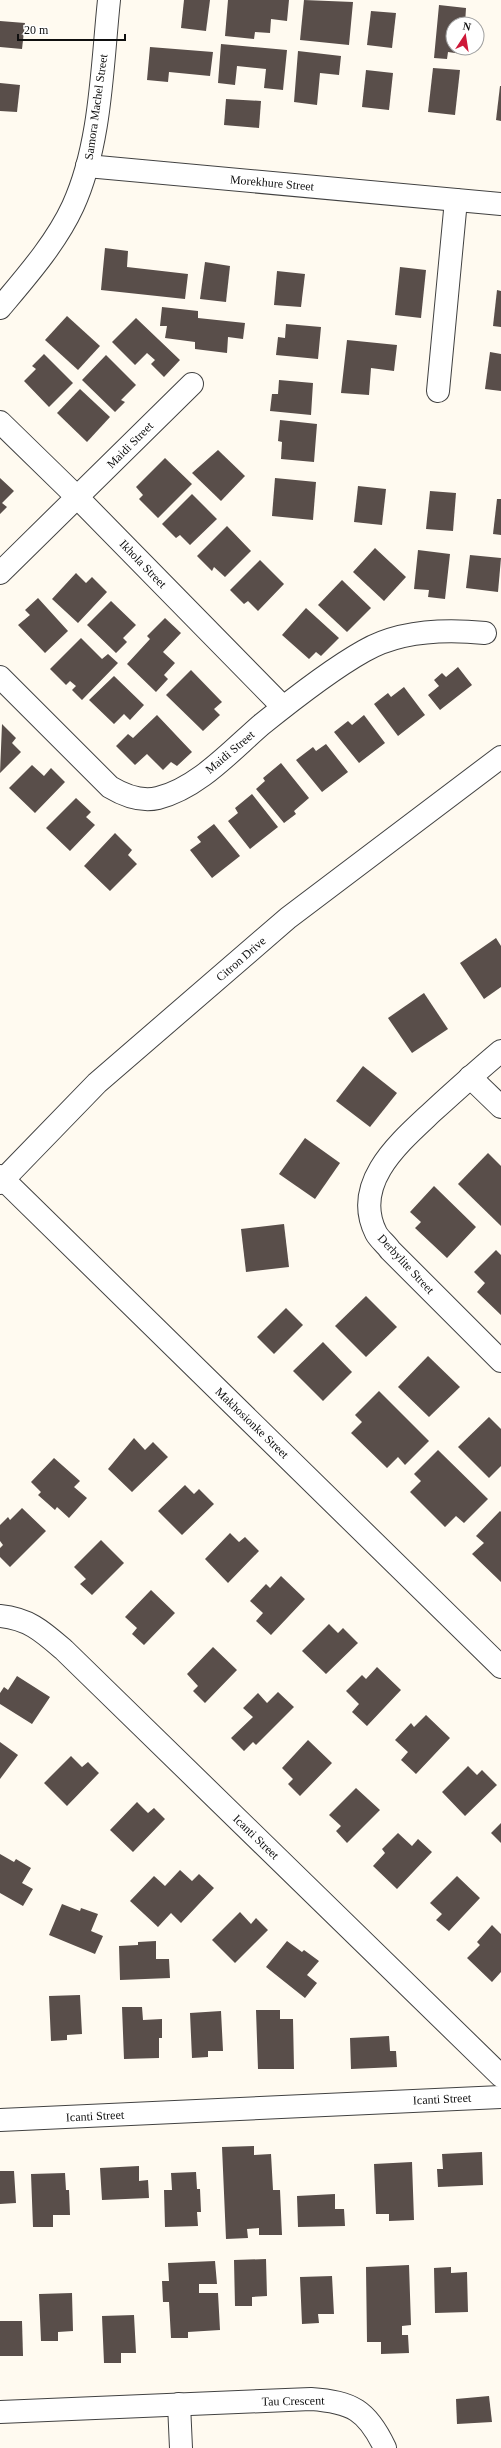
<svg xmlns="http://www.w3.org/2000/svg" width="501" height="2448" font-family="'Times New Roman',serif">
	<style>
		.building { fill: #594e4a }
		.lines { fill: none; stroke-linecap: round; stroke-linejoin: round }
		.minor-casing { stroke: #424242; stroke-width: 24 }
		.minor { stroke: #fff; stroke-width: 22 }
		.labels { text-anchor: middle; stroke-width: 4; stroke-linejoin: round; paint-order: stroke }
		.street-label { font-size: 12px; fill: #0f0f0f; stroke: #fff }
	</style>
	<rect width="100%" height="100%" fill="#fffaf0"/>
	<g class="building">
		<path d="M 184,0 L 210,0 L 206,31 L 181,28 Z"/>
		<path d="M 228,0 L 289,0 L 287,21 L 271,19 L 270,33 L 255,32 L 254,39 L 225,36 Z"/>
		<path d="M 304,0 L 353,2 L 349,45 L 300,40 Z"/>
		<path d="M 439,5 L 466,8 L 465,24 L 453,24 L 453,48 L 463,48 L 462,54 L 448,52 L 447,59 L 434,58 Z"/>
		<path d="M 371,11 L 396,13 L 392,48 L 367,45 Z"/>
		<path d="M 0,21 L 25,23 L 22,49 L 0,47 Z"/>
		<path d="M 221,44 L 287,50 L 283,90 L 264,88 L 266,69 L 237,66 L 235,85 L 218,83 Z"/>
		<path d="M 150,47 L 213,52 L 210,76 L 169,72 L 168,82 L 147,80 Z"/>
		<path d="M 298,51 L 341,56 L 339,75 L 320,73 L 317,105 L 294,102 Z"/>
		<path d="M 433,68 L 460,70 L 455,115 L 428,112 Z"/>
		<path d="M 366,70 L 393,73 L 389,110 L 362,107 Z"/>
		<path d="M 0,83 L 20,85 L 17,112 L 0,111 Z"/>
		<path d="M 500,86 L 501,86 L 501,121 L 496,120 Z"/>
		<path d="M 226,99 L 261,101 L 259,128 L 224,125 Z"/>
		<path d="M 105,248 L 128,251 L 127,267 L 188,274 L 185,299 L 101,290 Z"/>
		<path d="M 205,262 L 230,266 L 226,302 L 200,299 Z"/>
		<path d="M 400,267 L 426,270 L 421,318 L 395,315 Z"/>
		<path d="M 277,271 L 305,274 L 301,307 L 274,305 Z"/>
		<path d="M 497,290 L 501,291 L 501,327 L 493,326 Z"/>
		<path d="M 162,307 L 198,311 L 198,318 L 245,323 L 243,339 L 228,337 L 227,353 L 195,349 L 195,342 L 165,338 L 167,326 L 160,326 Z"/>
		<path d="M 67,316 L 100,346 L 78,370 L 45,340 Z"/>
		<path d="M 136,318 L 180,360 L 164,377 L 151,364 L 155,360 L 147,353 L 135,365 L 112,342 Z"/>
		<path d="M 286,324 L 321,327 L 318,359 L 276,355 L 278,337 L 285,338 Z"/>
		<path d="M 347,340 L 397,345 L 394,371 L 371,368 L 369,395 L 341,393 Z"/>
		<path d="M 490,352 L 501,354 L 501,391 L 485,389 Z"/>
		<path d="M 44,354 L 73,383 L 49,407 L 24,381 L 36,369 L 32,366 Z"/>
		<path d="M 106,355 L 136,385 L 121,400 L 125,402 L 115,412 L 82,380 Z"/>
		<path d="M 279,380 L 313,383 L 311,415 L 270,411 L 272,394 L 278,394 Z"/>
		<path d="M 80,389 L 110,417 L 87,442 L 57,413 Z"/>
		<path d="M 280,420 L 317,424 L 314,462 L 281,459 L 282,442 L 278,441 Z"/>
		<path d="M 218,450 L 245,476 L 221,501 L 192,473 Z"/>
		<path d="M 165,458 L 192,484 L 158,518 L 139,499 L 143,495 L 136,487 Z"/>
		<path d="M 0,478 L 14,491 L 2,503 L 7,507 L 0,514 Z"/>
		<path d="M 275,478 L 316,482 L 313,520 L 272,516 Z"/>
		<path d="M 358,486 L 386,489 L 382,525 L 354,522 Z"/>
		<path d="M 430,491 L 456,493 L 453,531 L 426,529 Z"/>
		<path d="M 192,494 L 217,519 L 190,545 L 180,535 L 176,538 L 162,524 Z"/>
		<path d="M 497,499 L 501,499 L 501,535 L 493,534 Z"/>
		<path d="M 227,526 L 251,551 L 225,577 L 214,567 L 212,571 L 197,556 Z"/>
		<path d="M 375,548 L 406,577 L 384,601 L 353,572 Z"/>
		<path d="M 418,550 L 450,554 L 445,599 L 428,597 L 429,590 L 414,589 Z"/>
		<path d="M 470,555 L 501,558 L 498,592 L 466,588 Z"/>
		<path d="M 260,560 L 284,584 L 258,611 L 248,601 L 244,604 L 230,590 Z"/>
		<path d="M 76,573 L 86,583 L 92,577 L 107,592 L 78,623 L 52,599 Z"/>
		<path d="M 342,580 L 371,608 L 347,632 L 318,605 Z"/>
		<path d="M 38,598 L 68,631 L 45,653 L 18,625 L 30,615 L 25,610 Z"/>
		<path d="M 111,601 L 136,625 L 123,638 L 127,642 L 116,653 L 87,625 Z"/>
		<path d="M 306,608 L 339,638 L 321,656 L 316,652 L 309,659 L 282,635 Z"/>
		<path d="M 165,618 L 181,633 L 163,652 L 175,663 L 164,675 L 168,679 L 156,692 L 127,664 L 150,639 L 147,636 Z"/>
		<path d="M 81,638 L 102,659 L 108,654 L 118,663 L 82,700 L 72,690 L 76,686 L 70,681 L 66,685 L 50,669 Z"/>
		<path d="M 458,667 L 472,685 L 440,710 L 428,695 L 439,686 L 434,680 L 442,673 L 446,677 Z"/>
		<path d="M 191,670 L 222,702 L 214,709 L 220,715 L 203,731 L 166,695 Z"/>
		<path d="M 114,676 L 144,705 L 130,720 L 124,714 L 114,724 L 89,700 Z"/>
		<path d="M 404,687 L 425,715 L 398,736 L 374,704 L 388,693 L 391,697 Z"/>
		<path d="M 157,715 L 192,752 L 177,766 L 171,762 L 163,770 L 147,754 L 135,765 L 116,746 L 128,734 L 133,738 Z"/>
		<path d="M 364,715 L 385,743 L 359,763 L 334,732 L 348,721 L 352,725 Z"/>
		<path d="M 2,724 L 16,738 L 12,743 L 21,752 L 0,773 Z"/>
		<path d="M 326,744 L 348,772 L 322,792 L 296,760 L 313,747 L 316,751 Z"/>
		<path d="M 281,763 L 309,798 L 294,811 L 296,814 L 284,823 L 256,789 L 265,781 L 263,778 Z"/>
		<path d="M 32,765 L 44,776 L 51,768 L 65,782 L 35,813 L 9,788 Z"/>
		<path d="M 252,794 L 278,827 L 250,849 L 228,821 L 238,813 L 235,808 Z"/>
		<path d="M 76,798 L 91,812 L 86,817 L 95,825 L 70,851 L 46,828 Z"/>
		<path d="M 214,824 L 240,856 L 212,878 L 190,850 L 201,842 L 197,837 Z"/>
		<path d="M 115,833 L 132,850 L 128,855 L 137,864 L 110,891 L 84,866 Z"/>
		<path d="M 496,938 L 501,946 L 501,987 L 484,999 L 460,963 Z"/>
		<path d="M 424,993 L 448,1029 L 412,1053 L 388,1018 Z"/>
		<path d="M 363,1066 L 397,1093 L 370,1127 L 336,1101 Z"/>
		<path d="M 305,1138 L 340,1163 L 315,1199 L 279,1174 Z"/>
		<path d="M 488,1153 L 501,1166 L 501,1226 L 458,1184 Z"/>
		<path d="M 434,1186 L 476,1227 L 447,1258 L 415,1228 L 421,1222 L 410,1212 Z"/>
		<path d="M 284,1224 L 289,1267 L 246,1272 L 241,1229 Z"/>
		<path d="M 496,1250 L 501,1255 L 501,1315 L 477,1292 L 485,1283 L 474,1272 Z"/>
		<path d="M 366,1296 L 397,1327 L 366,1357 L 335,1326 Z"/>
		<path d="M 286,1308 L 303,1325 L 274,1354 L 257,1337 Z"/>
		<path d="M 323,1342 L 352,1372 L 323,1401 L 293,1371 Z"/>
		<path d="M 428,1356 L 460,1387 L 429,1417 L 398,1387 Z"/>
		<path d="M 379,1391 L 429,1441 L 405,1465 L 398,1457 L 387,1468 L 351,1433 L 362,1422 L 355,1415 Z"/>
		<path d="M 489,1417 L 501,1429 L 501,1466 L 489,1478 L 458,1447 Z"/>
		<path d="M 134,1438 L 145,1450 L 153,1442 L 168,1457 L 132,1492 L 108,1469 Z"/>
		<path d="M 438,1450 L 488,1499 L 464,1523 L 456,1516 L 445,1527 L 410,1492 L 421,1481 L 414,1474 Z"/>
		<path d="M 54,1458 L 80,1481 L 74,1487 L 87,1498 L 69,1518 L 57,1507 L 55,1510 L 38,1495 L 41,1492 L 31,1482 Z"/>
		<path d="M 185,1485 L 194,1494 L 199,1489 L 214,1504 L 182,1535 L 158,1511 Z"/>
		<path d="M 22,1508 L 46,1531 L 10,1567 L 0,1557 L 0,1548 L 3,1545 L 0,1541 L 0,1525 L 8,1517 L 10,1520 Z"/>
		<path d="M 500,1511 L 501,1512 L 501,1582 L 472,1554 L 484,1543 L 476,1536 Z"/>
		<path d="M 230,1533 L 239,1542 L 245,1537 L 259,1551 L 228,1583 L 205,1559 Z"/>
		<path d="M 101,1540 L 124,1563 L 92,1595 L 80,1584 L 86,1579 L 74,1567 Z"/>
		<path d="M 281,1576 L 305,1599 L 271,1635 L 256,1621 L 263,1613 L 250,1601 L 266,1584 L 270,1588 Z"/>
		<path d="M 151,1590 L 175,1613 L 144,1645 L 132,1634 L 137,1628 L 125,1617 Z"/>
		<path d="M 329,1624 L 338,1633 L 343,1628 L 358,1643 L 326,1674 L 302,1651 Z"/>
		<path d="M 213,1647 L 237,1670 L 205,1703 L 193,1691 L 198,1686 L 187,1674 Z"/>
		<path d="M 377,1667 L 401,1690 L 367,1726 L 352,1712 L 359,1704 L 346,1691 L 362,1675 L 366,1679 Z"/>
		<path d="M 17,1676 L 50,1697 L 32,1724 L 0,1704 L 0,1693 L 4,1687 L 8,1690 Z"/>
		<path d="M 278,1692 L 294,1707 L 256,1745 L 253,1742 L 244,1751 L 231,1738 L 253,1717 L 243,1708 L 258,1693 L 267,1703 Z"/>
		<path d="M 426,1715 L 450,1738 L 416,1774 L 401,1760 L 408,1752 L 395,1740 L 411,1723 L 414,1727 Z"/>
		<path d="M 308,1740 L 332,1763 L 300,1796 L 288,1784 L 293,1779 L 282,1768 Z"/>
		<path d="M 0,1742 L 18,1755 L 0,1779 Z"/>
		<path d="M 71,1756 L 82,1767 L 88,1762 L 99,1773 L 67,1806 L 44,1783 Z"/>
		<path d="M 468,1766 L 477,1775 L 482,1770 L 497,1785 L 465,1816 L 442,1792 Z"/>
		<path d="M 356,1788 L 380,1810 L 347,1843 L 336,1831 L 341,1826 L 329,1815 Z"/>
		<path d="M 137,1802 L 148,1813 L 154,1808 L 165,1819 L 133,1852 L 110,1830 Z"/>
		<path d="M 501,1823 L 501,1843 L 491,1833 Z"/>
		<path d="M 398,1833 L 412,1846 L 418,1839 L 432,1852 L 397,1889 L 373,1866 L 385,1853 L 382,1849 Z"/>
		<path d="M 0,1854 L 14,1862 L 16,1859 L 31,1868 L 22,1883 L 33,1889 L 23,1906 L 0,1893 Z"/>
		<path d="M 180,1870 L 192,1881 L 199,1874 L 214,1888 L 181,1923 L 171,1913 L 158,1927 L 130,1901 L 154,1876 L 165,1886 Z"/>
		<path d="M 457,1876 L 480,1898 L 449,1931 L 436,1920 L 442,1914 L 430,1903 Z"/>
		<path d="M 62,1904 L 80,1911 L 81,1908 L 98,1914 L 91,1931 L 103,1936 L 95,1954 L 49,1935 Z"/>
		<path d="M 240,1912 L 251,1924 L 256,1918 L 268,1930 L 235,1963 L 212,1940 Z"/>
		<path d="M 492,1925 L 501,1934 L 501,1972 L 492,1982 L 467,1958 L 480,1945 L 477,1942 Z"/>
		<path d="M 156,1941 L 156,1959 L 169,1959 L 170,1978 L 120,1980 L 119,1946 L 138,1945 L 138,1942 Z"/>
		<path d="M 287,1941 L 302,1952 L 304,1950 L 319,1961 L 307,1975 L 317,1983 L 305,1998 L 266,1967 Z"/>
		<path d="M 80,1995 L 82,2034 L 67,2035 L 67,2040 L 51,2041 L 49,1996 Z"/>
		<path d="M 122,2007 L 142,2007 L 143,2020 L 162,2019 L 162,2038 L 159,2038 L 159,2058 L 124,2059 Z"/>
		<path d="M 256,2010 L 280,2010 L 280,2019 L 293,2019 L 294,2069 L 258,2069 Z"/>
		<path d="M 221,2011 L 223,2051 L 208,2051 L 208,2057 L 192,2058 L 190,2013 Z"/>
		<path d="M 389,2036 L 390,2051 L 396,2051 L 397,2067 L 351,2069 L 350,2038 Z"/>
		<path d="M 254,2146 L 254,2155 L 271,2154 L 273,2190 L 280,2190 L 282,2235 L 259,2235 L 259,2228 L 247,2229 L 248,2238 L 226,2239 L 222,2147 Z"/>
		<path d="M 482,2152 L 483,2185 L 438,2187 L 437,2169 L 443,2169 L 442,2154 Z"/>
		<path d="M 412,2162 L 414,2220 L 389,2221 L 389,2214 L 376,2214 L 374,2164 Z"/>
		<path d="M 139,2166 L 139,2181 L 148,2180 L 149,2198 L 102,2200 L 100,2168 Z"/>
		<path d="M 0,2171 L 14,2171 L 16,2203 L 0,2204 Z"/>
		<path d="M 196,2172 L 197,2189 L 200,2189 L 201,2212 L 197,2212 L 198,2226 L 165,2227 L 164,2190 L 172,2190 L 171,2173 Z"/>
		<path d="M 65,2173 L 66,2190 L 69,2190 L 70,2215 L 53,2215 L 53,2227 L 33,2227 L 31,2174 Z"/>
		<path d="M 335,2194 L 335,2209 L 344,2209 L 345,2226 L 298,2227 L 297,2196 Z"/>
		<path d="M 266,2259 L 267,2296 L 252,2297 L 252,2306 L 235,2306 L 234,2260 Z"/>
		<path d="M 215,2261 L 217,2284 L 199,2284 L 199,2293 L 218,2293 L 220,2330 L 188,2332 L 188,2338 L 171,2338 L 169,2302 L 163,2302 L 162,2281 L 169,2281 L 168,2263 Z"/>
		<path d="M 409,2265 L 411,2325 L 402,2326 L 402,2335 L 408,2335 L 409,2353 L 381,2354 L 381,2342 L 367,2342 L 366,2267 Z"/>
		<path d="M 451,2267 L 451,2273 L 467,2272 L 468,2312 L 435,2313 L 434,2268 Z"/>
		<path d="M 332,2276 L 334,2314 L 318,2314 L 319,2323 L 302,2324 L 300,2277 Z"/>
		<path d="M 72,2293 L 73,2331 L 58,2332 L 58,2341 L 41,2341 L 39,2294 Z"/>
		<path d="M 134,2315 L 136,2353 L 121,2353 L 121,2363 L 104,2363 L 102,2316 Z"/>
		<path d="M 0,2321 L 22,2321 L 23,2356 L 0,2356 Z"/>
		<path d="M 489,2396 L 492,2422 L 457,2424 L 456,2399 Z"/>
	</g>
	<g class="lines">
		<g class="minor-casing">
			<g id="minor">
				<path d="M 87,166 L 501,204"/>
				<path d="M 0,308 C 26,277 56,243 73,206 C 101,145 102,66 109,0"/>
				<path d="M 438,391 L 456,200"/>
				<path d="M 0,422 L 77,497 L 283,707"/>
				<path d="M 0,573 L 192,384"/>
				<path d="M 0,677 L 110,787 C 125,796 141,802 158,798 C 198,788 231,751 261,725 C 292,700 330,670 364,651 C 400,630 445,629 485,633"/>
				<path d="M 501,1051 C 477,1071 455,1091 432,1112 C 400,1142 351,1183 376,1233 C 379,1239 386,1244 390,1250 L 501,1361"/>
				<path d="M 470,1077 L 501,1107"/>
				<path d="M 0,1176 L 501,1667"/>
				<path d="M 0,1183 L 97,1083 L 288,918 L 501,757"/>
				<path d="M 0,1616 C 29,1619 42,1631 64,1650 L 501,2076"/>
				<path d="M 0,2120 L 501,2097"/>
				<path d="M 179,2404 L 181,2448"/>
				<path d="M 0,2412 L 311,2399 C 352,2402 367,2410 385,2448"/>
			</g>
		</g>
		<use href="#minor" class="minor"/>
	</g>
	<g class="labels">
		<g class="street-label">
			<text transform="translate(96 107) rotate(-82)" y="4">Samora Machel Street</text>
			<text transform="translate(272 183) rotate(5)" y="4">Morekhure Street</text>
			<text transform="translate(130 445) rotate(-45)" y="4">Maidi Street</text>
			<text transform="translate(143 564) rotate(46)" y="4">Ikhola Street</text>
			<text transform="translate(230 752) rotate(-40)" y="4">Maidi Street</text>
			<text transform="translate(241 959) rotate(-41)" y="4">Citron Drive</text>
			<text transform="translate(406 1264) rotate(47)" y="4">Derbylite Street</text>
			<text transform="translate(252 1423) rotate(44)" y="4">Makhosionke Street</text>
			<text transform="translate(256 1837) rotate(44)" y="4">Icanti Street</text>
			<text transform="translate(442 2099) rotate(-3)" y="4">Icanti Street</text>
			<text transform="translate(95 2116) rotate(-3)" y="4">Icanti Street</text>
			<text transform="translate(293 2401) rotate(-1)" y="4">Tau Crescent</text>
		</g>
	</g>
	<g transform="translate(465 36) rotate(12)"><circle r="19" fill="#ffffff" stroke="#9f9f9f"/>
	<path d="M0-3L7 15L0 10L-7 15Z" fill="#ce1838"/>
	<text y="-6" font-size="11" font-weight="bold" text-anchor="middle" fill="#0f0f0f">N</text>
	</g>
	<path d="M18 34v6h107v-6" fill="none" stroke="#0f0f0f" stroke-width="2"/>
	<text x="24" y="34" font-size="12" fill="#0f0f0f" stroke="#ffffff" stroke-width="3" paint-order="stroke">20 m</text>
</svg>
